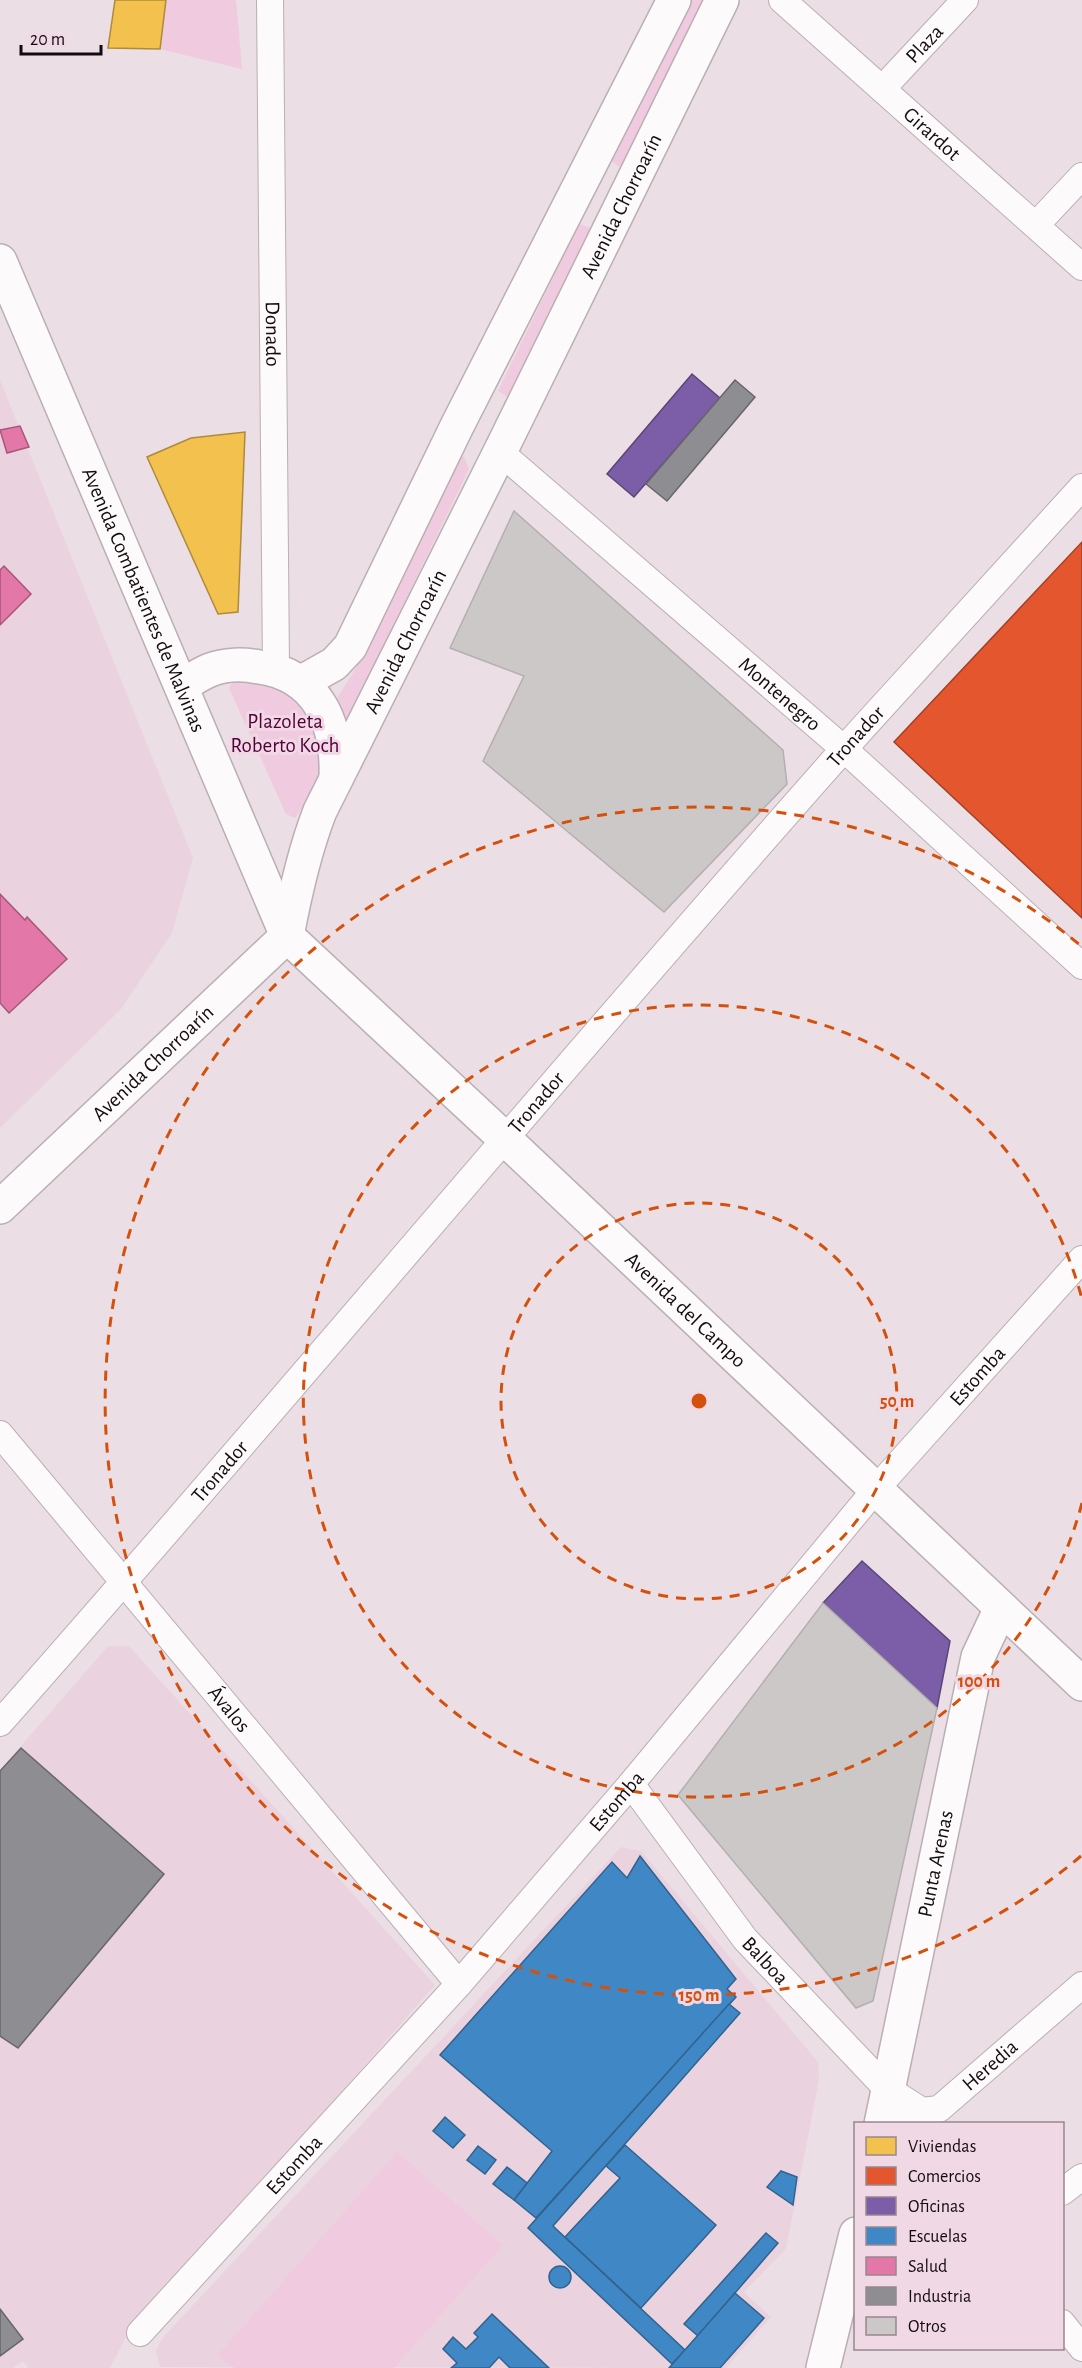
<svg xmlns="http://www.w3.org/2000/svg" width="1082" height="2368" font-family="'Alegreya Sans',sans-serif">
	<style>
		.built { fill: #ead3df }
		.green { fill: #f0cade }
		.homes { fill: #f2c14e; stroke: #af8a3b; stroke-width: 1.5 }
		.shops { fill: #e4572e; stroke: #a54025; stroke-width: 1.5 }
		.offices { fill: #7b5ea7; stroke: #5c4579; stroke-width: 1.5 }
		.schools { fill: #3f88c5; stroke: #32628e; stroke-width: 1.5 }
		.health { fill: #e377a8; stroke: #a5577a; stroke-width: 1.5 }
		.industry { fill: #8d8d92; stroke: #68666b; stroke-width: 1.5 }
		.building { fill: #ccc8c7; stroke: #b2afae; stroke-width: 1.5 }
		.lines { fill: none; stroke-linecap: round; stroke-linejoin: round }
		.minor-casing { stroke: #b9afb4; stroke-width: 28 }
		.tertiary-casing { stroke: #b9afb4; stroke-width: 36 }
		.secondary-casing { stroke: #b9afb4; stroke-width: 36 }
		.minor { stroke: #fcfafb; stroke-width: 26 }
		.tertiary { stroke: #fcfafb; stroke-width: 33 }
		.secondary { stroke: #fcfafb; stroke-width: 33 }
		.ring { fill: none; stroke: #d3510c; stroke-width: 3; stroke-dasharray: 10 8 }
		.labels { text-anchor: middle; stroke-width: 6; stroke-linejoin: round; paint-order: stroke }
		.street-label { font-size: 21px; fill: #130b0f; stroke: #f0d9e5 }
		.park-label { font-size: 21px; fill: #53003a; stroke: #f0d9e5 }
		.centre { fill: #d3510c; stroke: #f0d9e5; stroke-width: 3 }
		.ring-label { font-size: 18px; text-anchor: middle; font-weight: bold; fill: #d3510c; stroke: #f0d9e5; stroke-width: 6; stroke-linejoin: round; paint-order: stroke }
	</style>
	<rect width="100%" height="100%" fill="#ebdee5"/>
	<g class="built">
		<path d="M 0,380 L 193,858 L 172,933 L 121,1009 L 0,1128 Z"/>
		<path d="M 108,1646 L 129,1646 L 435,1985 L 125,2339 L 110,2368 L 28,2368 L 23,2361 L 13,2368 L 0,2368 L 0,1770 Z"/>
		<path d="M 621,1847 L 641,1851 L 818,2062 L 819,2080 L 786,2249 L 744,2292 L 771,2317 L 726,2368 L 160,2367 L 156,2350 L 165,2335 Z"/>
	</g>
	<g class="green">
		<path d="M 166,0 L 236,0 L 242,69 L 160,49 Z"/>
		<path d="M 687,0 L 708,0 L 623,169 L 610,160 Z"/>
		<path d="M 579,224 L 594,229 L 514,401 L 498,391 Z"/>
		<path d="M 456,456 L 464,457 L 469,469 L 345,724 L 336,700 L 356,668 L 451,461 Z"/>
		<path d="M 252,678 L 287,687 L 312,716 L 323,778 L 295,818 L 286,814 L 229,688 L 234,681 Z"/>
		<path d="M 397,2152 L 503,2245 L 394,2368 L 234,2368 L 218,2355 Z"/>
	</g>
	<g class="homes">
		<path d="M 115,0 L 166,0 L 160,49 L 108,48 Z"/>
		<path d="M 245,432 L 238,612 L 218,614 L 147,457 L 191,438 Z"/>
	</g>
	<path class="shops" d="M 1082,542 L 1082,918 L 894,742 Z"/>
	<g class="offices">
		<path d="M 692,374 L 720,398 L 634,497 L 607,474 Z"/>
		<path d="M 862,1561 L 950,1641 L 937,1708 L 823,1603 Z"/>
	</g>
	<g class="schools">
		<path d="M 640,1856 L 736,1979 L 727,1989 L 736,1997 L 536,2218 L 514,2200 L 552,2151 L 440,2055 L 612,1862 L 627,1878 Z"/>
		<path d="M 729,2004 L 740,2013 L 553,2226 L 685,2350 L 672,2364 L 528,2228 Z"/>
		<path d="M 445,2117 L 465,2135 L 453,2148 L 433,2131 Z"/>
		<path d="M 625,2145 L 716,2225 L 641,2308 L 565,2237 L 620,2178 L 606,2166 Z"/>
		<path d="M 478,2146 L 496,2160 L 485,2174 L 467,2160 Z"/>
		<path d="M 507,2167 L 527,2183 L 514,2200 L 493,2184 Z"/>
		<path d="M 781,2171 L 797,2177 L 793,2205 L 767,2187 Z"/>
		<path d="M 766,2233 L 778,2243 L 698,2336 L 684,2324 Z"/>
		<circle cx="560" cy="2277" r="11"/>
		<path d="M 735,2293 L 764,2318 L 720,2368 L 669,2368 Z"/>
		<path d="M 492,2314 L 549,2368 L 510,2368 L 499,2357 L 489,2368 L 451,2368 L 457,2363 L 443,2349 L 453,2337 L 466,2349 L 478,2337 L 474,2333 Z"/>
	</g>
	<g class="health">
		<path d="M 20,426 L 29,447 L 7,453 L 0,430 Z"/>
		<path d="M 4,566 L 31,594 L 0,625 L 0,570 Z"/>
		<path d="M 0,894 L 25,920 L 27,917 L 67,959 L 9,1013 L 0,1003 Z"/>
	</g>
	<g class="industry">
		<path d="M 735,380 L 755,397 L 667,501 L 646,484 Z"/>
		<path d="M 21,1748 L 164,1874 L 18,2048 L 0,2036 L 0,1771 Z"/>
		<path d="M 0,2309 L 23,2339 L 0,2356 Z"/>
	</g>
	<g class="building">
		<path d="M 514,511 L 783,750 L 787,784 L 664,912 L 483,761 L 524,676 L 450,648 Z"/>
		<path d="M 823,1603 L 937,1708 L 873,2001 L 856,2008 L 678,1795 Z"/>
	</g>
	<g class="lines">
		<g class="minor-casing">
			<g id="minor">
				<path id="s1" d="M 270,0 L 276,669"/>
				<path id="s2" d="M 782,0 L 1082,267"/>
				<path id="s3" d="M 882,89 L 965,0"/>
				<path d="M 1036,225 L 1082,176"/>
				<path id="s4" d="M 500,452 L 844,749 L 1082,966"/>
				<path id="s5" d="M 0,1434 L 459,1984"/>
				<path id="s6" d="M 0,1723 C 284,1402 558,1071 843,750 C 922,662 1002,575 1082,487"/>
				<path id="s7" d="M 631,1784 L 745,1939 L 889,2091 L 913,2124"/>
				<path id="s8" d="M 897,2095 L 922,2111 L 939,2109 L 1082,1985"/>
				<path d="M 1062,2192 L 1082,2177"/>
				<path d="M 1062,2323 L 1082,2348"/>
				<path id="s9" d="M 140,2333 L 459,1984 L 631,1784 L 875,1490 L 1082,1259"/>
			</g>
		</g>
		<g class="tertiary-casing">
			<g id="tertiary">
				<path id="s10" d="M 881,2124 L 978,1657 L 1001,1608"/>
				<path d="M 823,2368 L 856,2234"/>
			</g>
		</g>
		<g class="secondary-casing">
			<g id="secondary">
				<path id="s11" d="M 0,261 L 287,936 L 505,1139 L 1082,1684"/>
				<path d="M 302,682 L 334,664 L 350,647 L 457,426 L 674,0"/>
				<path d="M 181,686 C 190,681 200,674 210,670 C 225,664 244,664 259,667 C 318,675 338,724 336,778"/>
				<path id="s12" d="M 0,1207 L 287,936 C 295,893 304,852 320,811 L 500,452 L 722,0"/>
			</g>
		</g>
		<use href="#minor" class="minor"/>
		<use href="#tertiary" class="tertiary"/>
		<use href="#secondary" class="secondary"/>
	</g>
	<g class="ring">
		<circle cx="699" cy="1401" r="198"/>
		<path d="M1082 1503A396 396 0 1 1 1082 1299"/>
		<path d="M1081 1856A594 594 0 1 1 1081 946"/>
	</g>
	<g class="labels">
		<g class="street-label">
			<text dy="7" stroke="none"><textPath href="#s3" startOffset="62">Plaza</textPath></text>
			<text dy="7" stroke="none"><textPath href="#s2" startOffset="201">Girardot</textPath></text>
			<text dy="7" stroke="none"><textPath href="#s12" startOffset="1200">Avenida Chorroarín</textPath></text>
			<text dy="7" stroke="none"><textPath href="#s1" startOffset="334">Donado</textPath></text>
			<text dy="7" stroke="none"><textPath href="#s11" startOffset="368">Avenida Combatientes de Malvinas</textPath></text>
			<text dy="7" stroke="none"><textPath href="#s12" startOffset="714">Avenida Chorroarín</textPath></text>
			<text dy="7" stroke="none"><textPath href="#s4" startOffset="370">Montenegro</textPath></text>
			<text dy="7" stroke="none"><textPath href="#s6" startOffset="1306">Tronador</textPath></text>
			<text dy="7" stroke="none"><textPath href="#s12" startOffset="210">Avenida Chorroarín</textPath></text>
			<text dy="7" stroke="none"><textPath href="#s6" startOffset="820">Tronador</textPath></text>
			<text dy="7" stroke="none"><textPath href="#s11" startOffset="1280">Avenida del Campo</textPath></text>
			<text dy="7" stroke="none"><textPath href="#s9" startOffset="1272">Estomba</textPath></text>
			<text dy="7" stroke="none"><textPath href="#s6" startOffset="334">Tronador</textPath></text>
			<text dy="7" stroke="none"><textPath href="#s5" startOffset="358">Ávalos</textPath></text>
			<text dy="7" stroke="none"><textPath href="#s9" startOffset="714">Estomba</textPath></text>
			<text dy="7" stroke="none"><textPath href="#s10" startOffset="266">Punta Arenas</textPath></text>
			<text dy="7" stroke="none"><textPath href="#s7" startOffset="222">Balboa</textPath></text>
			<text dy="7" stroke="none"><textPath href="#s8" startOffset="114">Heredia</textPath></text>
			<text dy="7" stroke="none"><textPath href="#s9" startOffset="228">Estomba</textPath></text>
		</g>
		<g class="park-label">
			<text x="285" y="728">Plazoleta<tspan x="285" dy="24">Roberto Koch</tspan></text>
		</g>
	</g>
	<circle cx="699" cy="1401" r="9" class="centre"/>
	<g class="ring-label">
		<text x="897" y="1407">50 m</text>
		<text x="979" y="1687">100 m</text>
		<text x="699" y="2001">150 m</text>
	</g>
	<rect x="854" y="2122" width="210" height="228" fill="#f0d9e5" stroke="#98878f" stroke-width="1.5"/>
	<rect x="866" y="2137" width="30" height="18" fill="#f2c14e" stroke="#98878f" stroke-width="1.5"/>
	<text x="908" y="2152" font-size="18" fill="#130b0f">Viviendas</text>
	<rect x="866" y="2167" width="30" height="18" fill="#e4572e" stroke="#98878f" stroke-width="1.5"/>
	<text x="908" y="2182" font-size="18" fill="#130b0f">Comercios</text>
	<rect x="866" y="2197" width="30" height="18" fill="#7b5ea7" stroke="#98878f" stroke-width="1.5"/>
	<text x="908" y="2212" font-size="18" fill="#130b0f">Oficinas</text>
	<rect x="866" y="2227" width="30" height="18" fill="#3f88c5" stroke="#98878f" stroke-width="1.5"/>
	<text x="908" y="2242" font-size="18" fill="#130b0f">Escuelas</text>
	<rect x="866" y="2257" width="30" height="18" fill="#e377a8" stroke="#98878f" stroke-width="1.5"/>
	<text x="908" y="2272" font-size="18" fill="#130b0f">Salud</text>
	<rect x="866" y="2287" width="30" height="18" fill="#8d8d92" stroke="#98878f" stroke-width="1.5"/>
	<text x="908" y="2302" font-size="18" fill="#130b0f">Industria</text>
	<rect x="866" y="2317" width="30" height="18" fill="#ccc8c7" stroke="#98878f" stroke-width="1.5"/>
	<text x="908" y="2332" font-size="18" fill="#130b0f">Otros</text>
	<path d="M21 45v9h80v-9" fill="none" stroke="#130b0f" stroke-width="3"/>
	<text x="30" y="45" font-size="18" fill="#130b0f" stroke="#f0d9e5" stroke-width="4.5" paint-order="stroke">20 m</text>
</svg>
